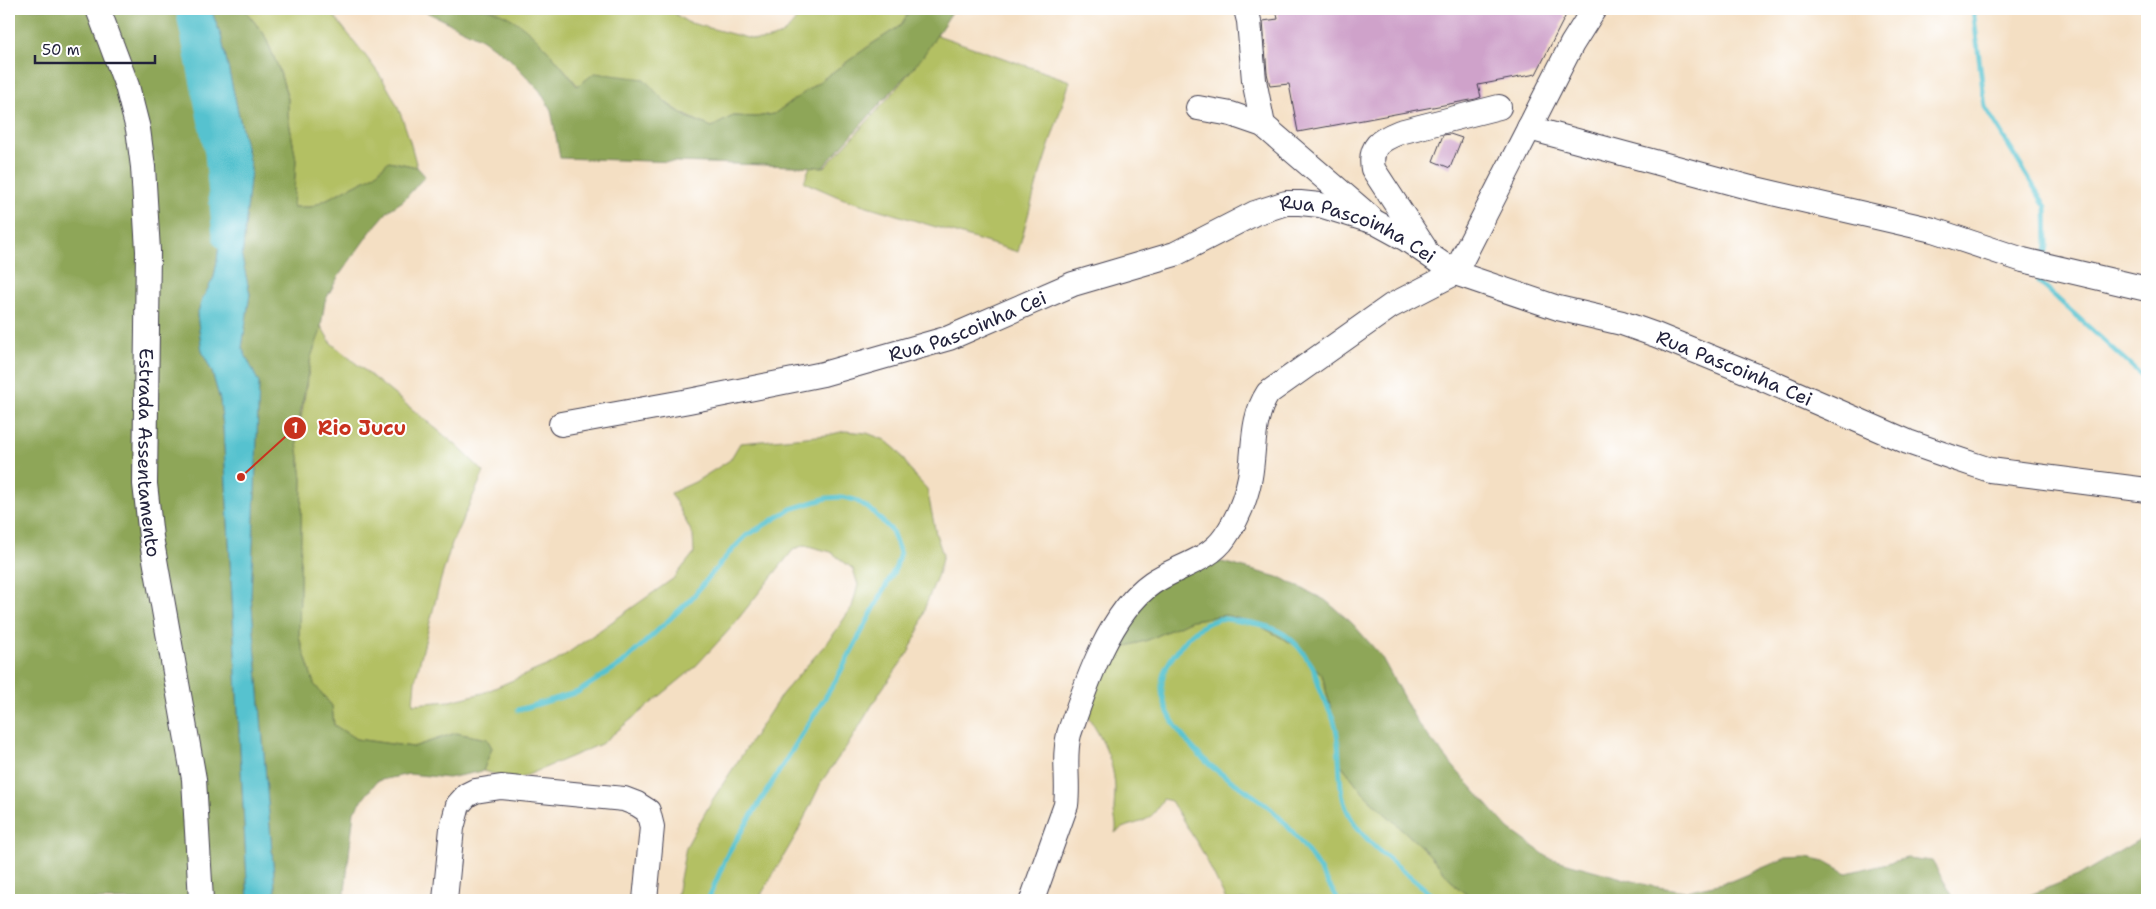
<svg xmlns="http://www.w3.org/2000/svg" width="2156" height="909" font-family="'Shantell Sans',sans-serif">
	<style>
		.green { fill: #b3c063; stroke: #6a714f }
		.forest { fill: #8ea659; stroke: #58644a }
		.water { fill: #56c2cf; stroke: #3c7285 }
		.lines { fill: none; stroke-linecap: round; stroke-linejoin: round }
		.stream { stroke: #56c2cf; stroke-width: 5 }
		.river { stroke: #56c2cf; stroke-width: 29 }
		.building { fill: #cfa2ca }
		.minor-casing { stroke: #423e4f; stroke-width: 26 }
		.minor { stroke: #fff; stroke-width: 24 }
		.labels { text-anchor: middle; stroke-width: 4; stroke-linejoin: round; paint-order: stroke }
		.street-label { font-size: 19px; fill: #22223b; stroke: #fff }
		.leader { fill: none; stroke: #c8321e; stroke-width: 2 }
		.callout-dot { fill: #c8321e; stroke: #fff; stroke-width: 2 }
		.mark-label { font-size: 15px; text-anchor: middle; font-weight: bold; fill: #fff }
		.callout-label { font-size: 20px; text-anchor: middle; font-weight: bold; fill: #c8321e; stroke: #fff; stroke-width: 4; stroke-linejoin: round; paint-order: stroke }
	</style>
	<rect width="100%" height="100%" fill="#fff"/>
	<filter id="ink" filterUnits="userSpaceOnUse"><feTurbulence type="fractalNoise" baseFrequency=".02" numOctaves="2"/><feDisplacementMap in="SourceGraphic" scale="10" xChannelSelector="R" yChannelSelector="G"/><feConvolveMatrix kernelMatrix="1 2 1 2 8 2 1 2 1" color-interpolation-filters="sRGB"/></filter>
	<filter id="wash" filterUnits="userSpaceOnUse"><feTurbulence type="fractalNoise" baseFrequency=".0096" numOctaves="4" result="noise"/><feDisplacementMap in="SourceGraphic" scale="20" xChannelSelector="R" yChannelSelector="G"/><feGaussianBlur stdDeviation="1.12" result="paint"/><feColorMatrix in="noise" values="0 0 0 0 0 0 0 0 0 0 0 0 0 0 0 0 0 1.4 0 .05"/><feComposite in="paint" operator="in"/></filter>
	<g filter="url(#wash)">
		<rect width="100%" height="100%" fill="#f4dfc3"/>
		<g class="green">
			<path d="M 244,9 L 329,9 C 350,38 376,65 393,97 C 404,119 411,144 417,167 L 389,161 L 373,176 L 311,207 L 293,207 L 296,160 L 288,116 L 288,98 L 279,69 L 264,34 Z"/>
			<path d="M 487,9 L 668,9 L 687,22 L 755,40 C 776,42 794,29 801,9 L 911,9 L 900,26 L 872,44 L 774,114 L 756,117 L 733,116 L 712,127 C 685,116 661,104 644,79 L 627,79 L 578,86 C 550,52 529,26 487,9 Z"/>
			<path d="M 937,35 L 1070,81 L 1037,183 L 1018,252 L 841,198 L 804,182 L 810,166 L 825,167 C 864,125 905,83 937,35 Z"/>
			<path d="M 321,326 L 331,343 L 456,445 L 484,472 L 452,543 L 441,579 L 415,681 L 413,704 L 450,701 L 483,693 L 555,662 L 674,578 L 694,553 L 693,535 L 671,493 L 695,482 L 730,460 L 740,443 L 828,435 L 845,431 L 867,433 L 885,440 L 898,451 L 913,474 L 927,489 L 936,534 L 943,555 L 938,574 L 925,607 L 919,630 L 908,653 L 880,692 L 851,740 L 822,781 L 796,835 L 758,900 L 676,900 L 686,847 L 711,802 L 782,694 L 831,638 L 852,607 L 858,585 L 853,569 L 831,552 L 804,545 L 793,550 L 730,629 L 693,669 L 601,744 L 516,780 L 483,771 L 492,748 L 487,739 L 456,733 L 413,747 L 356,739 L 334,725 L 332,706 L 314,684 L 299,637 L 302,478 L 297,443 L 311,357 Z"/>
			<path d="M 1226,615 L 1255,623 L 1296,646 L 1322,675 L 1337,731 L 1340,763 L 1365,795 L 1429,854 L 1457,887 L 1477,900 L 1226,900 L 1202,851 L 1171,801 L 1163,799 C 1158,807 1154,816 1145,820 C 1135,825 1123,825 1115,833 C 1118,825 1114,819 1114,810 C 1114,804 1115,797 1115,791 C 1115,763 1102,738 1087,715 L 1106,654 L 1120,648 L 1148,640 L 1192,620 Z"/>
		</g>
		<g class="forest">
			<path d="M 9,9 L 176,9 L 208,87 L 224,137 L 228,168 L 217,261 L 214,277 L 202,300 L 197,315 L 202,351 L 212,372 L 220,400 L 223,427 L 248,900 L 9,900 Z"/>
			<path d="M 211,9 L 244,9 L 264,34 L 279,69 L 288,99 L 288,116 L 296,160 L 293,207 L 311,207 L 373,176 L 389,161 L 417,167 L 425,176 L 403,201 L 389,210 L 371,231 L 338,277 L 325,301 L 320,333 L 311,357 L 301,410 L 297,443 L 302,478 L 299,637 L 314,684 L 332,706 L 334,725 L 356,739 L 413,747 L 456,733 L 487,739 L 492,748 L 483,771 L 448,778 L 409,774 L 377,781 L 354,811 L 344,900 L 276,900 L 251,596 L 259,384 L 242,348 L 250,294 L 242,258 L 251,169 L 221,36 Z"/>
			<path d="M 420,9 C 438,9 470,6 487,9 C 524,16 555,58 577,86 L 595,73 L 644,79 L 667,104 L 687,117 L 712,127 L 733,116 L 756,117 L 774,114 L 872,44 L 900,26 L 911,9 L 954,9 L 921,59 L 823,167 L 560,158 L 551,110 L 540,91 L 510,59 L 482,39 Z"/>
			<path d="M 1222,562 L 1281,578 L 1325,600 L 1352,623 L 1381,656 L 1418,724 L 1458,772 L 1509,829 L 1549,858 L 1651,886 L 1686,891 L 1731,881 L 1786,858 L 1808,857 L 1825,861 L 1847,873 L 1907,858 L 1932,861 L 1955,900 L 1477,900 L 1457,887 L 1429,854 L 1365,795 L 1340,763 L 1337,731 L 1322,675 L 1296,646 L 1255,623 L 1226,615 L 1192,620 L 1148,640 L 1120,648 L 1106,654 L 1131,603 L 1198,564 Z"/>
			<path d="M 2147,835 L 2147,900 L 2017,900 L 2078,876 Z"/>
		</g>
		<path class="water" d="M 176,9 L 211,9 L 221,36 L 251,169 L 242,258 L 250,294 L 242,348 L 259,383 L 251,596 L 276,900 L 248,900 L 223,427 L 220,400 L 212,372 L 202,351 L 197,315 L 202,300 L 214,277 L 217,261 L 228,168 L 224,137 L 208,87 Z"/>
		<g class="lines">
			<g class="stream">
				<path d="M 1973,9 L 1985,107 L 2046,207 L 2047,246 L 2044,260"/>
				<path d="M 2042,271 L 2039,282 L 2147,380"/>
				<path d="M 518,710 L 578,692 L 624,662 L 690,600 L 730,552 L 746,536 L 791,509 L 827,498 L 842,497 L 855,500 L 871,510 L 892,531 L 900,553 L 896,567 L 836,680 L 728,853 L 708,900"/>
				<path d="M 1338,900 C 1320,869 1301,838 1275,813 C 1256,794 1231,783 1210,765 C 1186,744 1148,701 1167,666 C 1179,645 1195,625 1219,619 C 1225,618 1233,620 1238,621 C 1267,624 1287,630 1304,654 C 1307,659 1312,664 1314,670 C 1317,677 1318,685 1321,692 C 1326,704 1333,715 1336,728 C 1342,756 1335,792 1351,818 C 1372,852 1409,872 1437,900"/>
			</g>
			<path class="river" d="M 190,9 L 219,153 L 227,236"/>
		</g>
		<g id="blocks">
			<g class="building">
				<path d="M 1276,9 L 1562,9 L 1565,17 L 1536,74 L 1478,85 L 1481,97 L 1476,99 L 1298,132 L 1289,84 L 1270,86 L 1267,73 L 1263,21 L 1278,19 Z"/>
				<path d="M 1450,134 L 1462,138 L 1450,168 L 1433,161 L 1443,135 Z"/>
			</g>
		</g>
	</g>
	<g filter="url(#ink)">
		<use href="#blocks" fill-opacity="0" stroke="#423e4f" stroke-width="1"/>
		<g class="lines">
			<g class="minor-casing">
				<g id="minor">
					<path id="s1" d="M 98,9 L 127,86 L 138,129 L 143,167 L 148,251 L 145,484 L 151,537 L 194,779 L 201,900"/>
					<path d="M 1246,9 L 1249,21 L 1254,80 L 1263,125"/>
					<path d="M 1198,108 L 1231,114 L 1263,125 L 1370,217"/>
					<path d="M 1529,128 L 1751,188 L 1933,230 L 2023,260 L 2147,289"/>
					<path d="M 1424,247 L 1373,169 C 1369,146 1380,140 1400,132 L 1499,107"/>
					<path id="s2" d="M 561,424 L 689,401 L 823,374 L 949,338 L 1073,284 L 1175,254 L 1255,213 L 1286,203 L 1300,203 L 1320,205 L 1375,222 L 1406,239 L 1455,273 L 1558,308 L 1622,323 L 1656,335 L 1752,374 L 1908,442 L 1954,458 L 1990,470 L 2147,490"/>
					<path d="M 445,900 L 452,828 L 458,805 L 467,795 L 475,791 L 501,787 L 624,799 L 637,804 L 648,811 L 652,827 L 645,900"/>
					<path d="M 1032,900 L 1066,805 C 1069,781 1063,757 1069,734 C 1085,687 1109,613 1152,583 C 1175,567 1209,561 1225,537 C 1237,520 1246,498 1250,477 C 1255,448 1251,419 1268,393 L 1391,306 L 1455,273 L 1572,44 L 1594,9"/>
				</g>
			</g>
			<use href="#minor" class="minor"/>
		</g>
	</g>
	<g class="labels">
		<g class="street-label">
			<text dy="7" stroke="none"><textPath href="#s2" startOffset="839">Rua Pascoinha Cei</textPath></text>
			<text dy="7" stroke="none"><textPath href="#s2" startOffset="419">Rua Pascoinha Cei</textPath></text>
			<text dy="7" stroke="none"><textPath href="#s2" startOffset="1244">Rua Pascoinha Cei</textPath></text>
			<text dy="7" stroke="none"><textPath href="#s1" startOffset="451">Estrada Assentamento</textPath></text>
		</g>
	</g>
	<path class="leader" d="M241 477L295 428"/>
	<g class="callout-dot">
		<circle cx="241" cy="477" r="5"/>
		<circle cx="295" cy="428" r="12"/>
	</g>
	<g class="mark-label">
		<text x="295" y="433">1</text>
	</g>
	<g class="callout-label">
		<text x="362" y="435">Rio Jucu</text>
	</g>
	<rect width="2156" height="909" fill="none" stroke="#fff" stroke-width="30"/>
	<path d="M35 55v8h120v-8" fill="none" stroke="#22223b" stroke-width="2.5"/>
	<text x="42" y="55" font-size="15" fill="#22223b" stroke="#ffffff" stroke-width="4" paint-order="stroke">50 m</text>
</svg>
